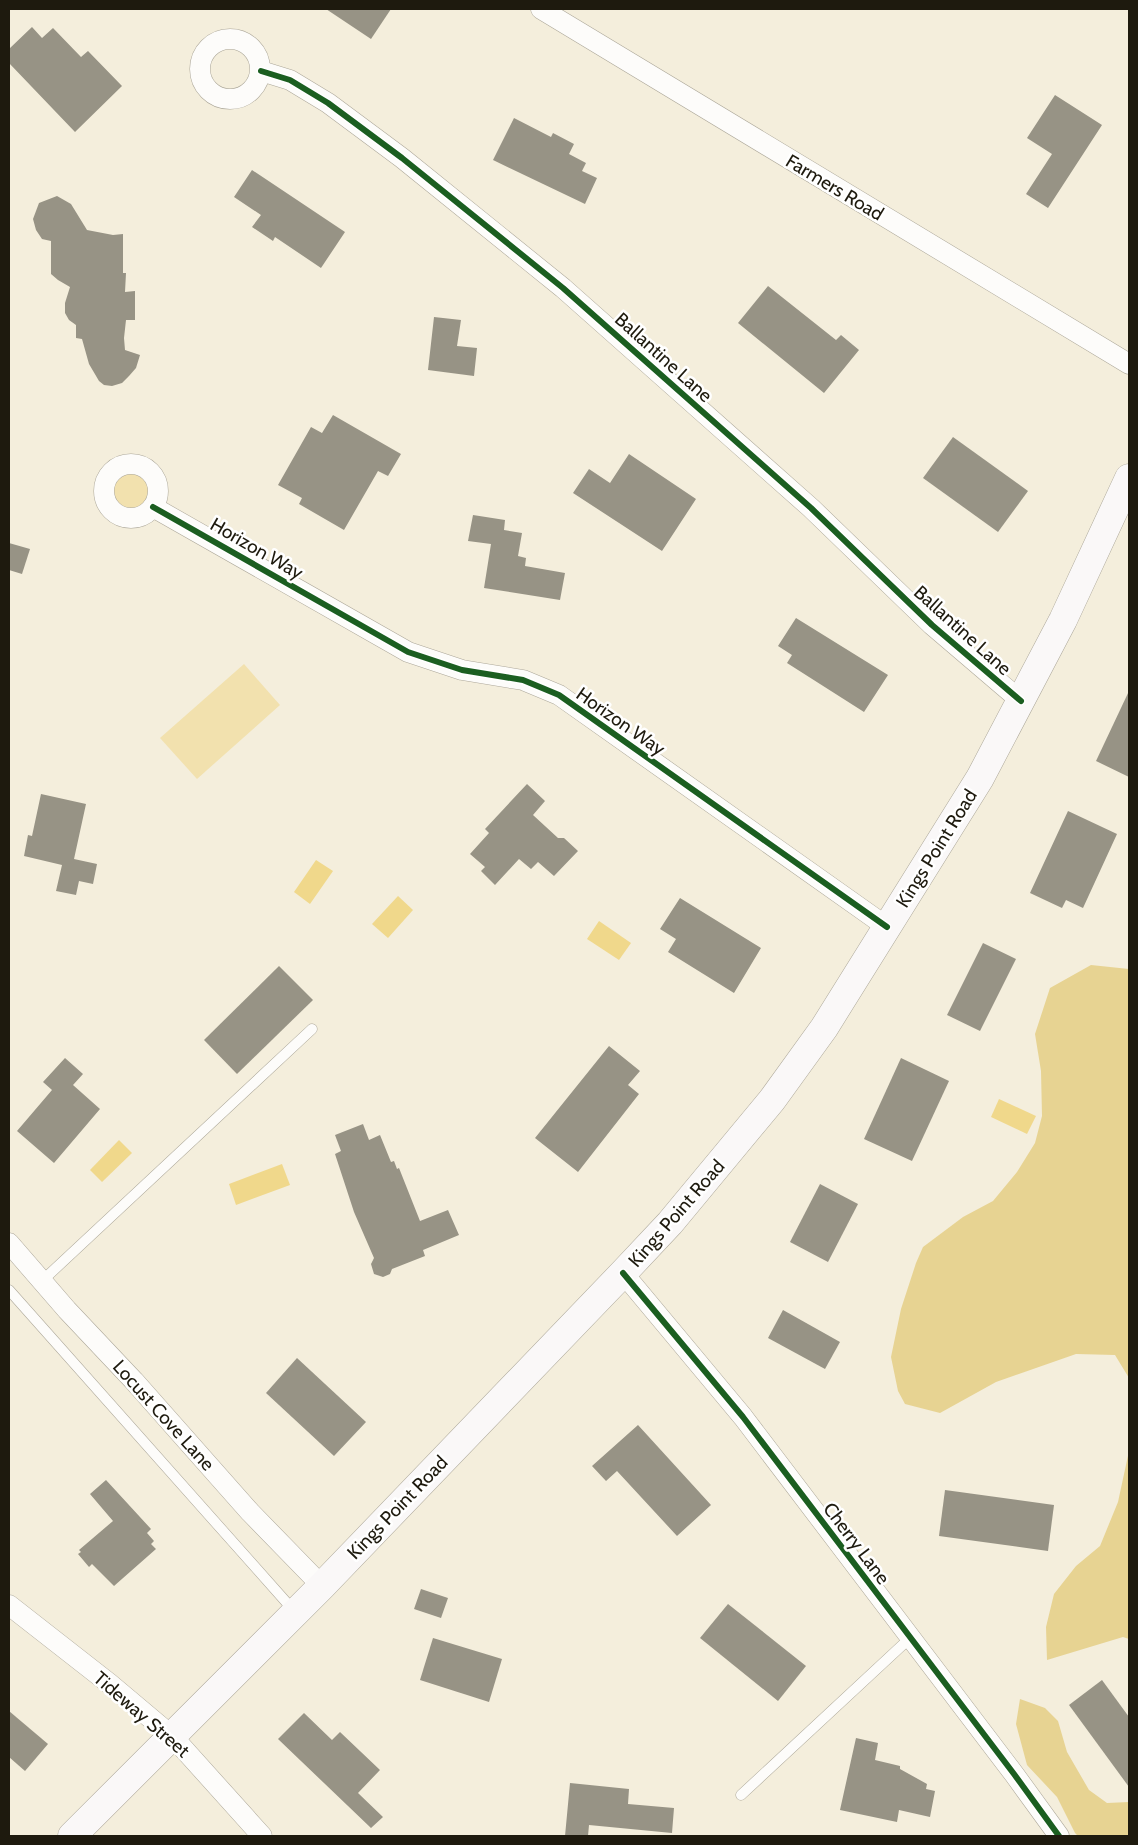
<svg xmlns="http://www.w3.org/2000/svg" width="1138" height="1845" font-family="Cabin,sans-serif">
	<style>
		.green { fill: #f2e1ae }
		.forest { fill: #e7d392 }
		.water { fill: #f0d88b }
		.building { fill: #979385 }
		.lines { fill: none; stroke-linecap: round; stroke-linejoin: round }
		.service-casing { stroke: #aca799; stroke-width: 11 }
		.minor-casing { stroke: #aca799; stroke-width: 21 }
		.secondary-casing { stroke: #aca799; stroke-width: 29 }
		.service { stroke: #fdfcfa; stroke-width: 10 }
		.minor { stroke: #fdfcfa; stroke-width: 20 }
		.secondary { stroke: #faf8f8; stroke-width: 28 }
		.cycleway-casing { stroke: #fff; stroke-width: 9 }
		.cycleway { stroke: #1b5e20; stroke-width: 6 }
		.labels { text-anchor: middle; stroke-width: 5; stroke-linejoin: round; paint-order: stroke }
		.street-label { font-size: 19px; fill: #1e1a0e; stroke: #fff }
	</style>
	<rect width="100%" height="100%" fill="#f4eedc"/>
	<g class="green">
		<circle cx="131" cy="491" r="19"/>
		<path d="M 244,664 L 280,705 L 197,779 L 160,738 Z"/>
	</g>
	<g class="forest">
		<path d="M 1091,965 L 1129,969 L 1129,1378 L 1115,1355 L 1076,1354 L 996,1382 L 940,1413 L 905,1404 L 898,1391 L 891,1357 L 901,1309 L 916,1263 L 923,1247 L 963,1217 L 993,1201 L 1017,1172 L 1035,1143 L 1042,1116 L 1041,1071 L 1035,1034 L 1050,988 Z"/>
		<path d="M 1129,1451 L 1129,1639 L 1123,1637 L 1047,1660 L 1046,1627 L 1054,1594 L 1076,1566 L 1100,1546 L 1118,1502 Z"/>
		<path d="M 1020,1699 L 1045,1708 L 1058,1721 L 1067,1752 L 1089,1790 L 1107,1803 L 1129,1802 L 1129,1836 L 1078,1836 L 1075,1833 L 1057,1797 L 1027,1765 L 1016,1724 Z"/>
	</g>
	<g class="water">
		<path d="M 316,860 L 333,871 L 310,904 L 294,892 Z"/>
		<path d="M 398,896 L 413,910 L 388,938 L 372,924 Z"/>
		<path d="M 599,921 L 631,943 L 619,960 L 587,939 Z"/>
		<path d="M 999,1099 L 1036,1116 L 1027,1134 L 991,1117 Z"/>
		<path d="M 119,1140 L 132,1153 L 102,1182 L 90,1170 Z"/>
		<path d="M 282,1164 L 290,1185 L 236,1205 L 229,1184 Z"/>
	</g>
	<g class="building">
		<path d="M 326,9 L 391,9 L 371,39 Z"/>
		<path d="M 32,27 L 42,38 L 53,28 L 81,57 L 88,51 L 122,86 L 75,132 L 9,63 L 9,49 Z"/>
		<path d="M 1055,95 L 1102,125 L 1048,208 L 1026,194 L 1052,154 L 1027,138 Z"/>
		<path d="M 514,118 L 551,137 L 553,133 L 574,144 L 569,154 L 586,163 L 582,171 L 597,178 L 585,204 L 493,160 Z"/>
		<path d="M 252,170 L 345,232 L 321,268 L 275,237 L 273,241 L 252,227 L 261,215 L 234,197 Z"/>
		<path d="M 57,196 L 71,204 L 87,230 L 113,235 L 123,234 L 123,273 L 126,273 L 125,292 L 135,291 L 135,320 L 126,320 L 124,338 L 125,350 L 140,355 L 136,368 L 129,376 L 122,383 L 112,386 L 104,385 L 99,381 L 89,364 L 82,339 L 76,338 L 76,325 L 69,320 L 65,313 L 65,303 L 70,287 L 58,280 L 51,274 L 51,241 L 42,239 L 36,230 L 33,219 L 39,203 Z"/>
		<path d="M 768,286 L 836,340 L 841,335 L 859,350 L 824,393 L 738,323 Z"/>
		<path d="M 434,317 L 461,320 L 457,346 L 477,348 L 474,376 L 428,370 Z"/>
		<path d="M 333,415 L 401,454 L 388,476 L 378,471 L 344,530 L 299,504 L 302,498 L 278,485 L 311,427 L 322,433 Z"/>
		<path d="M 953,437 L 1028,491 L 998,532 L 923,478 Z"/>
		<path d="M 629,454 L 696,499 L 662,551 L 573,493 L 589,469 L 610,483 Z"/>
		<path d="M 473,515 L 505,520 L 504,530 L 522,533 L 518,556 L 526,558 L 525,566 L 565,573 L 560,600 L 484,588 L 491,544 L 468,541 Z"/>
		<path d="M 9,543 L 30,549 L 22,574 L 9,570 Z"/>
		<path d="M 796,618 L 888,675 L 864,712 L 787,663 L 792,655 L 778,646 Z"/>
		<path d="M 1129,691 L 1129,777 L 1096,761 Z"/>
		<path d="M 527,784 L 545,801 L 533,815 L 558,838 L 564,838 L 578,851 L 554,876 L 538,862 L 531,869 L 519,859 L 495,885 L 481,871 L 485,867 L 470,854 L 489,833 L 485,829 Z"/>
		<path d="M 41,794 L 86,804 L 74,859 L 97,864 L 93,884 L 79,881 L 76,895 L 56,891 L 62,865 L 24,856 L 28,835 L 32,836 Z"/>
		<path d="M 1068,811 L 1117,834 L 1083,908 L 1066,900 L 1062,908 L 1030,893 Z"/>
		<path d="M 680,898 L 761,948 L 734,993 L 668,952 L 676,939 L 660,929 Z"/>
		<path d="M 983,943 L 1016,959 L 980,1031 L 947,1015 Z"/>
		<path d="M 279,966 L 313,1000 L 237,1074 L 204,1040 Z"/>
		<path d="M 609,1046 L 640,1071 L 628,1085 L 639,1094 L 578,1172 L 535,1138 Z"/>
		<path d="M 65,1058 L 83,1074 L 73,1085 L 100,1109 L 54,1163 L 17,1131 L 52,1090 L 43,1082 Z"/>
		<path d="M 901,1058 L 949,1081 L 912,1161 L 864,1139 Z"/>
		<path d="M 363,1124 L 369,1140 L 380,1135 L 391,1162 L 394,1161 L 397,1169 L 399,1168 L 420,1221 L 448,1210 L 459,1235 L 423,1250 L 425,1256 L 392,1269 L 390,1274 L 383,1277 L 374,1274 L 371,1264 L 374,1258 L 354,1212 L 335,1154 L 341,1151 L 335,1135 Z"/>
		<path d="M 820,1184 L 858,1204 L 828,1262 L 790,1242 Z"/>
		<path d="M 783,1310 L 840,1342 L 825,1369 L 768,1338 Z"/>
		<path d="M 297,1358 L 366,1422 L 334,1456 L 266,1393 Z"/>
		<path d="M 638,1425 L 711,1505 L 677,1536 L 617,1471 L 606,1481 L 592,1466 Z"/>
		<path d="M 106,1480 L 151,1529 L 147,1533 L 154,1541 L 151,1544 L 156,1549 L 114,1586 L 92,1564 L 89,1567 L 78,1554 L 81,1552 L 79,1550 L 113,1521 L 90,1494 Z"/>
		<path d="M 945,1490 L 1054,1505 L 1048,1551 L 939,1536 Z"/>
		<path d="M 421,1589 L 448,1598 L 441,1618 L 414,1609 Z"/>
		<path d="M 728,1604 L 806,1666 L 778,1701 L 700,1638 Z"/>
		<path d="M 433,1638 L 502,1659 L 489,1702 L 420,1680 Z"/>
		<path d="M 1102,1680 L 1129,1717 L 1129,1787 L 1069,1705 Z"/>
		<path d="M 9,1711 L 48,1744 L 25,1771 L 9,1757 Z"/>
		<path d="M 304,1713 L 332,1740 L 340,1732 L 380,1770 L 358,1793 L 383,1817 L 371,1828 L 278,1739 Z"/>
		<path d="M 856,1738 L 878,1743 L 875,1760 L 900,1766 L 900,1769 L 927,1784 L 926,1789 L 935,1791 L 930,1817 L 899,1810 L 897,1822 L 840,1810 Z"/>
		<path d="M 570,1783 L 629,1789 L 628,1804 L 674,1808 L 672,1833 L 589,1825 L 588,1836 L 565,1836 Z"/>
	</g>
	<g class="lines">
		<g class="service-casing">
			<g id="service">
				<path d="M 42,1281 L 312,1029"/>
				<path d="M 9,1290 L 295,1612"/>
				<path d="M 741,1795 L 910,1638"/>
			</g>
		</g>
		<g class="minor-casing">
			<g id="minor">
				<path d="M 541,9 L 1129,364"/>
				<circle cx="230" cy="69" r="30"/>
				<path d="M 261,71 L 290,80 L 328,103 L 402,158 L 563,288 L 811,508 L 932,625 L 1021,701"/>
				<circle cx="131" cy="491" r="27"/>
				<path d="M 153,507 L 408,652 L 462,670 L 523,680 L 559,695 L 887,927"/>
				<path d="M 9,1243 L 67,1310 L 134,1381 L 250,1512 L 322,1586"/>
				<path d="M 623,1273 L 743,1417 L 1014,1774 L 1059,1836"/>
				<path d="M 9,1605 L 110,1684 L 173,1737 L 262,1836"/>
			</g>
		</g>
		<g class="secondary-casing">
			<path id="secondary" d="M 72,1836 L 322,1586 L 623,1273 L 670,1223 L 772,1100 L 824,1028 L 980,778 L 1063,620 L 1129,478"/>
		</g>
		<use href="#service" class="service"/>
		<use href="#minor" class="minor"/>
		<use href="#secondary" class="secondary"/>
		<g class="cycleway-casing">
			<g id="cycleway">
				<path d="M 261,71 L 290,80 L 328,103 L 402,158 L 563,288 L 811,508 L 932,625 L 1021,701"/>
				<path d="M 153,507 L 408,652 L 462,670 L 523,680 L 559,695 L 887,927"/>
				<path d="M 623,1273 L 743,1417 L 1014,1774 L 1059,1836"/>
			</g>
		</g>
		<use href="#cycleway" class="cycleway"/>
	</g>
	<g class="labels">
		<g class="street-label">
			<text transform="translate(835 187) rotate(31)" y="7">Farmers Road</text>
			<text transform="translate(664 357) rotate(42)" y="7">Ballantine Lane</text>
			<text transform="translate(257 548) rotate(30)" y="7">Horizon Way</text>
			<text transform="translate(963 630) rotate(42)" y="7">Ballantine Lane</text>
			<text transform="translate(621 721) rotate(35)" y="7">Horizon Way</text>
			<text transform="translate(936 848) rotate(-58)" y="7">Kings Point Road</text>
			<text transform="translate(676 1213) rotate(-49)" y="7">Kings Point Road</text>
			<text transform="translate(164 1415) rotate(48)" y="7">Locust Cove Lane</text>
			<text transform="translate(397 1507) rotate(-46)" y="7">Kings Point Road</text>
			<text transform="translate(857 1543) rotate(53)" y="7">Cherry Lane</text>
			<text transform="translate(142 1714) rotate(41)" y="7">Tideway Street</text>
		</g>
	</g>
	<rect width="1138" height="1845" fill="none" stroke="#1e1a0e" stroke-width="20"/>
</svg>
